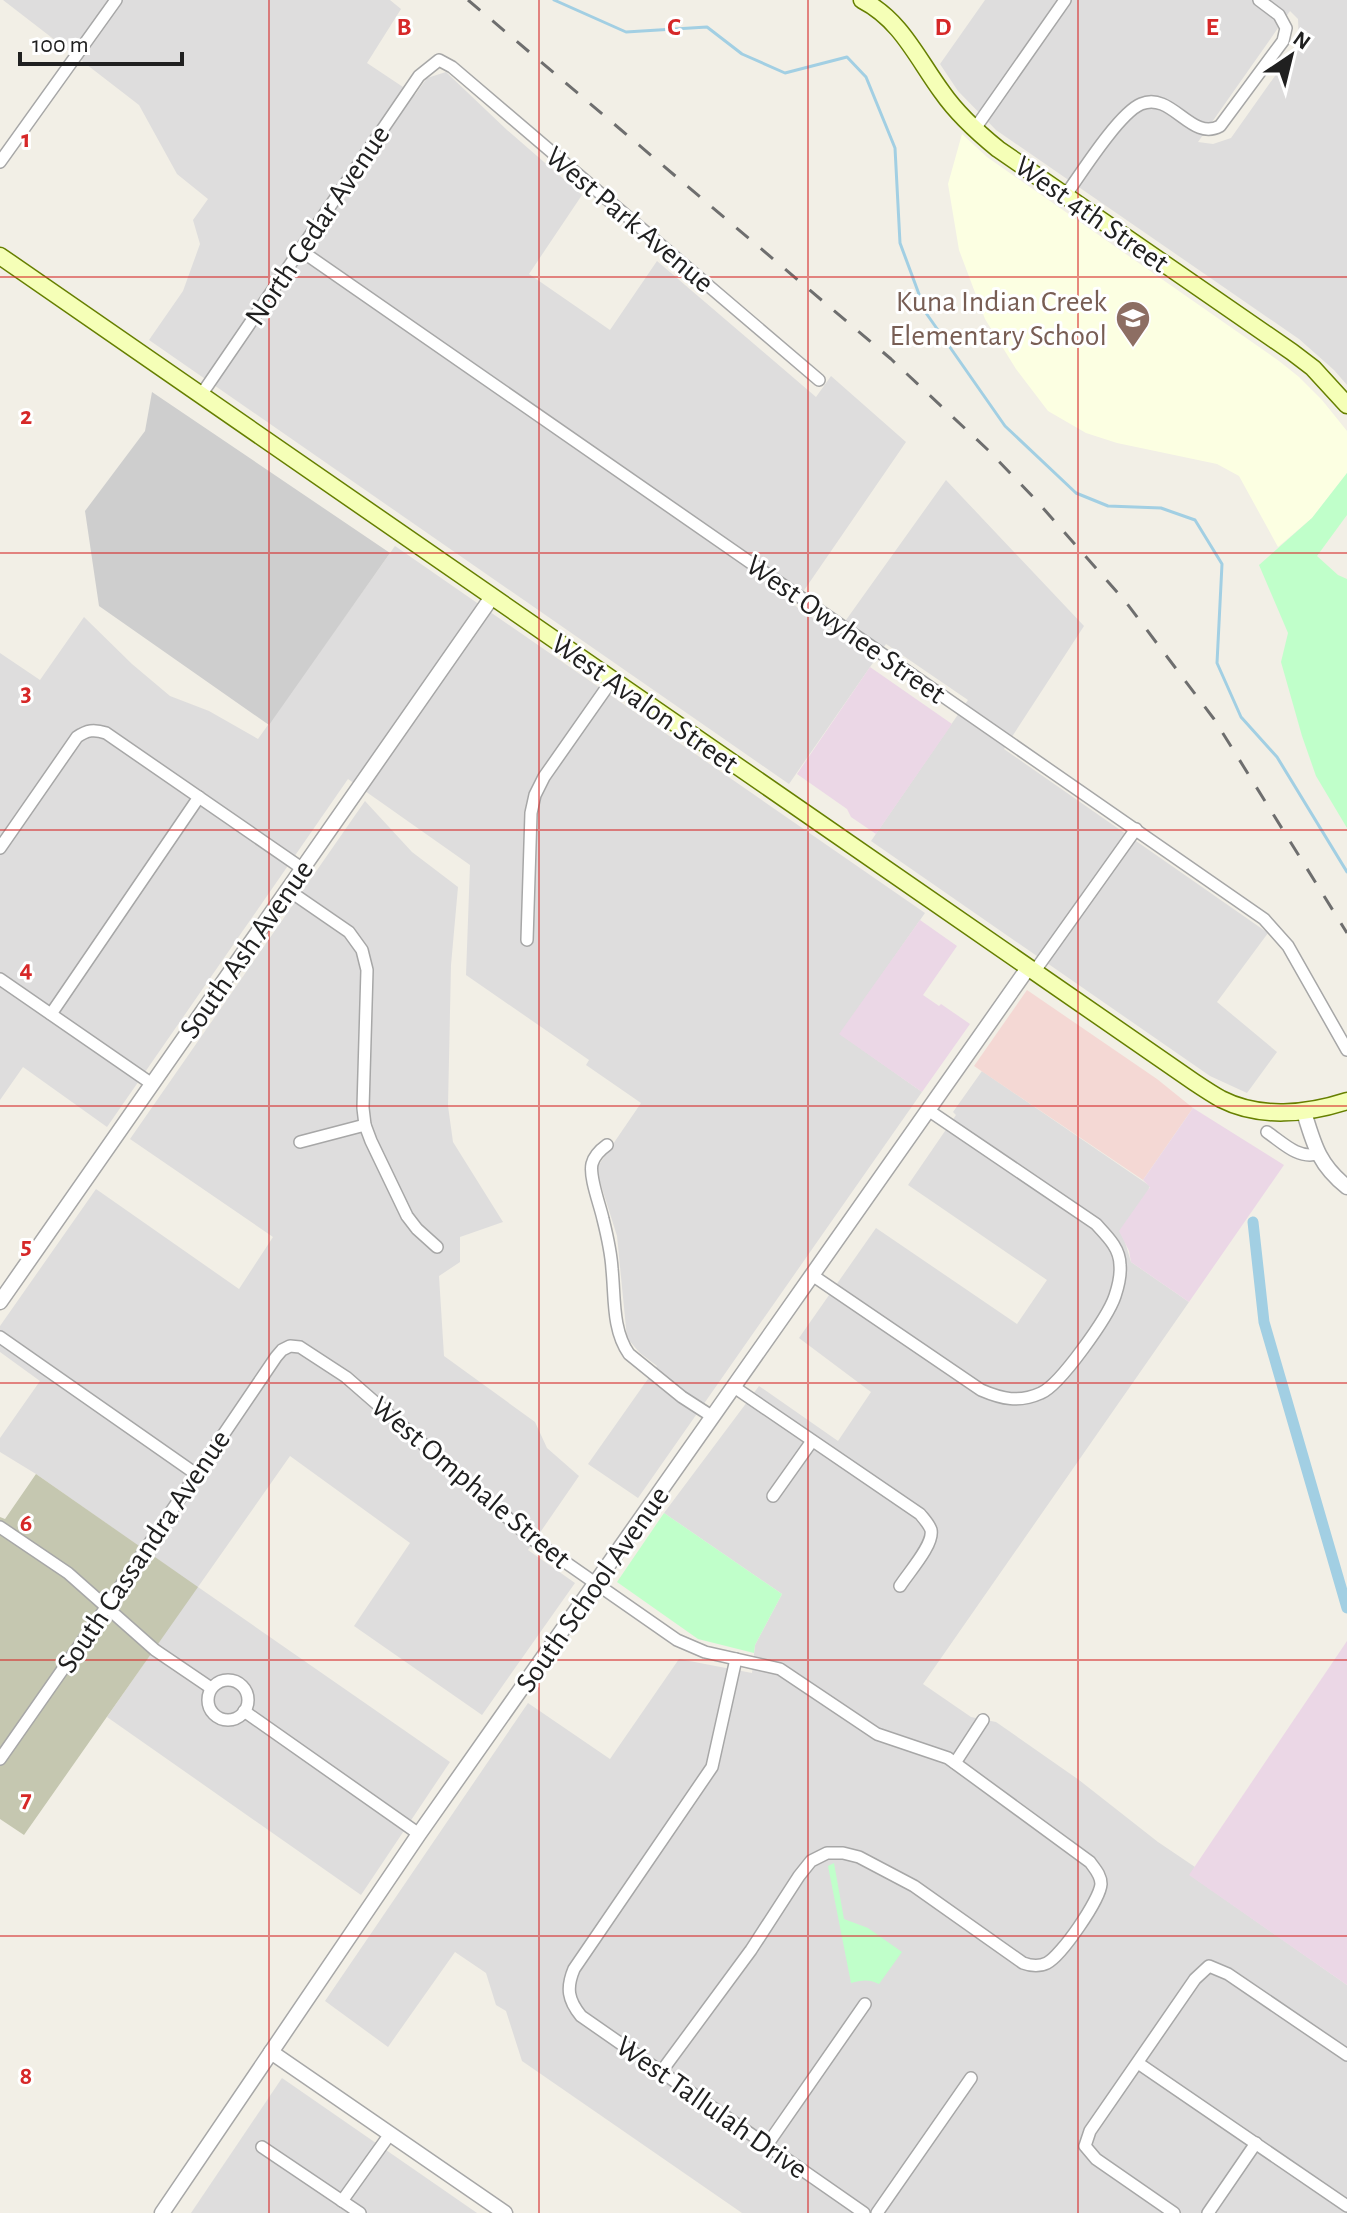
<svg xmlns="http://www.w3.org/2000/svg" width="1347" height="2213" font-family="'Alegreya Sans',sans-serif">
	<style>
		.residential { fill: #dedddd; fill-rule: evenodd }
		.commercial { fill: #f4d8d4 }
		.industrial { fill: #ebd7e6 }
		.education { fill: #fcffe2 }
		.religious { fill: #cecece }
		.construction { fill: #c5c7b0 }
		.park { fill: #c0ffca }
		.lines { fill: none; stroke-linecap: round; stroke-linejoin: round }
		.stream { stroke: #a2cfe3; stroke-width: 3 }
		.canal { stroke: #a2cfe3; stroke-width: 11 }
		.minor-casing { stroke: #a7a7a7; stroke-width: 14 }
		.tertiary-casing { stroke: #a7a7a7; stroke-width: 17 }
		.secondary-casing { stroke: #667f00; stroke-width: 19 }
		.minor { stroke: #fff; stroke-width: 11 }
		.tertiary { stroke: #fff; stroke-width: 14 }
		.secondary { stroke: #f5ffb7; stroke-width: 16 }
		.rail { stroke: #6e6e6e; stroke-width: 3; stroke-dasharray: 16 16; stroke-linecap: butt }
		.grid { fill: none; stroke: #d62828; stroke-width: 2; stroke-opacity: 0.55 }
		.labels { text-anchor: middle; stroke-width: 6; stroke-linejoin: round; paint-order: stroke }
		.street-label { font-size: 30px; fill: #202020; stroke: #fff }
		.education-label { font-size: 30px; fill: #785e54; stroke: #fff; text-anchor: end }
		.grid-label { font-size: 26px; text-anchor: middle; font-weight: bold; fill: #d62828; stroke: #fff; stroke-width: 6; stroke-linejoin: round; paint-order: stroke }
	</style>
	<rect width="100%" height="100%" fill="#f2efe6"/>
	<g class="residential">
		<path d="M 3,0 L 390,0 L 401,9 L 367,63 L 415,95 L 427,78 L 446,72 L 507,130 L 582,195 L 529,274 L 610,330 L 657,261 L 816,397 L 831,376 L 906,442 L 794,605 L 836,634 L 946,480 L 1084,626 L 1004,749 L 1268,933 L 1217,1002 L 1277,1052 L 1247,1093 L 1210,1076 L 871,841 L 968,700 L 886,644 L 789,784 L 149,340 L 183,291 L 200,244 L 193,220 L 208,199 L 177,174 L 139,105 Z"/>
		<path d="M 985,0 L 1347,0 L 1347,385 L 1334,370 L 1299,339 L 996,130 L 958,91 L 940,64 ZM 1290,11 L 1298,19 L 1299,42 L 1231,138 L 1213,144 L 1198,142 Z"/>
		<path d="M 395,546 L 925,913 L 840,1034 L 922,1092 L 638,1498 L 588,1464 L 657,1366 L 640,1353 L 627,1338 L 617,1236 L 596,1169 L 641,1103 L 586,1065 L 589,1060 L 466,975 L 470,865 L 348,779 L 107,1127 L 23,1067 L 0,1100 L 0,653 L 40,680 L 84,617 L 132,664 L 170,696 L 209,711 L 258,739 Z"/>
		<path d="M 365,801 L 412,852 L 458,887 L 451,965 L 448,1106 L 453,1142 L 503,1222 L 460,1237 L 460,1262 L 439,1276 L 444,1356 L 535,1422 L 547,1448 L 579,1476 L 528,1550 L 575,1583 L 482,1715 L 354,1626 L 410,1543 L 290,1456 L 198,1587 L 450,1762 L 361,1895 L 107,1717 L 197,1587 L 36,1474 L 0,1452 L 0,1438 L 40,1381 L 0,1352 L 0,1326 L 96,1189 L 239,1289 L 273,1237 L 130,1139 Z"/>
		<path d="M 982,1071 L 1150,1186 L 1125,1242 L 1131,1262 L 1189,1302 L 923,1684 L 971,1717 L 996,1722 L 1079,1780 L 1158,1842 L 1195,1867 L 1190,1875 L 1347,1985 L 1347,2213 L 742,2213 L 522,2061 L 506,2011 L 496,2005 L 486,1973 L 455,1952 L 388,2047 L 325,2001 L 528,1703 L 610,1759 L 679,1659 L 752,1673 L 755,1645 L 782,1594 L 664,1513 L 759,1386 L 838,1441 L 871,1392 L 799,1338 L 876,1228 L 1017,1324 L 1047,1280 L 908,1185 L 956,1115 L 953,1112 Z"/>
		<path d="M 282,2078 L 477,2213 L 191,2213 Z"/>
	</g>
	<path class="commercial" d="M 1027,990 L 1157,1079 L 1193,1108 L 1143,1180 L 974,1066 Z"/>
	<g class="industrial">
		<path d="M 870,667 L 952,724 L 876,834 L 851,817 L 847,809 L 797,774 Z"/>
		<path d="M 920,920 L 957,946 L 923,995 L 939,1006 L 941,1004 L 970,1024 L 922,1092 L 839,1034 Z"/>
		<path d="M 1193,1108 L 1284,1165 L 1189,1302 L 1131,1262 L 1129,1251 L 1119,1231 L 1150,1187 L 1143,1180 Z"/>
		<path d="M 1347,1641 L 1347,1985 L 1189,1875 Z"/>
	</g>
	<path class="education" d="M 962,134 L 987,157 L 1279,361 L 1299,377 L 1322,400 L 1347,431 L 1347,473 L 1312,518 L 1278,547 L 1239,476 L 1217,464 L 1117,443 L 1086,433 L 1048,411 L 1016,369 L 985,319 L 959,250 L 948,184 Z"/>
	<path class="religious" d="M 152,392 L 390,553 L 269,725 L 99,606 L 85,511 L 145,431 Z"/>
	<path class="construction" d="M 36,1474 L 198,1587 L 24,1835 L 0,1819 L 0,1517 L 5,1519 Z"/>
	<g class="park">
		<path d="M 1347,473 L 1347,515 L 1317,556 L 1338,575 L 1347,579 L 1347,828 L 1316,776 L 1302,736 L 1281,662 L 1288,633 L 1259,565 L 1312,518 Z"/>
		<path d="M 664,1513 L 782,1594 L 755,1645 L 754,1653 L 698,1639 L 617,1582 Z"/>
		<path d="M 834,1863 L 844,1919 L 868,1928 L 902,1952 L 879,1984 C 869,1979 862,1980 851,1983 L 828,1866 Z"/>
	</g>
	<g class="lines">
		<path class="stream" d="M 554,0 L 626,32 L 707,27 L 742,54 L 785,73 L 847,57 L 866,77 L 895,148 L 900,243 L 926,313 L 1005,426 L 1076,493 L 1108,506 L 1161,508 L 1195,520 L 1222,564 L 1217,663 L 1241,717 L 1277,757 L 1347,872"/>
		<path class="canal" d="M 1253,1222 L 1264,1322 L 1347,1608"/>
		<g class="minor-casing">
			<g id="minor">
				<path d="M 974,130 L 1065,0"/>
				<path d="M 0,162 L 116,0"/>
				<path d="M 1065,196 C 1080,175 1119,113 1141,104 C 1172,91 1191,142 1220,126 L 1283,41 L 1286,28 L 1279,15 L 1259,0"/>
				<path d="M 300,250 L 1264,919 L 1288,946 L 1347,1050"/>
				<path d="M 201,395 L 419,76 L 439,60 L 452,67 L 819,380"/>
				<path d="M 0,848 L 77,737 C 87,730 94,729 106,733 L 303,869"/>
				<path d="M 288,890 L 349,932 L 362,950 L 367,970 L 363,1108 L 365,1125 L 371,1141 L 407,1216 L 417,1229 L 437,1247"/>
				<path d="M 527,940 L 531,813 L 535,795 L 544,777 L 612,680"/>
				<path d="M 1034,972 L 1136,829"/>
				<path d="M 0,979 L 152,1084"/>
				<path d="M 51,1014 L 199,797"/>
				<path d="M 1267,1132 C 1283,1143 1298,1159 1317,1154"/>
				<path d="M 300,1142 L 365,1125"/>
				<path d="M 607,1145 C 600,1150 594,1156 592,1164 C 589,1177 600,1205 603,1219 C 607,1235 611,1252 612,1269 C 615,1297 612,1330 629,1354 L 682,1397 L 713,1417"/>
				<path d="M 812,1275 L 981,1390 C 1002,1399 1019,1403 1041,1393 C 1060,1385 1108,1317 1115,1296 C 1118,1287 1121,1275 1120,1265 C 1120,1248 1107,1236 1096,1224 L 928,1110"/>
				<path d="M 0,1337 L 196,1474"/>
				<path d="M 734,1387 L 920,1514 C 924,1519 929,1524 931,1530 C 934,1545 908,1573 900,1586"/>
				<path d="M 773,1496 L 812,1441"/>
				<path d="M 0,1527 L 68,1573 L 155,1650 L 211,1688"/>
				<path d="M 736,1659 L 712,1767 L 574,1969 C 566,1988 568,2000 581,2016 L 864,2213"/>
				<circle cx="228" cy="1700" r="20"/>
				<path d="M 244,1711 L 419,1834"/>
				<path d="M 0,1759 L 107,1606 L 276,1357 L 282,1350 L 290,1346 L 300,1347 L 346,1377 L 532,1539 L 677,1640 L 705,1652 L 780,1669 L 877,1734 L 948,1758 L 1090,1862 C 1095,1869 1101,1875 1101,1884 C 1100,1900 1061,1956 1047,1963 C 1039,1967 1031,1966 1023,1963 L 914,1886 L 859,1857 L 843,1853 L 827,1853 L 811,1861 L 799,1876 L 751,1950 L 661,2072"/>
				<path d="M 955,1763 L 983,1720"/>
				<path d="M 1138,2063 L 1347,2206"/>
				<path d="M 767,2145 L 865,2004"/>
				<path d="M 262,2147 L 360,2213"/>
				<path d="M 342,2201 L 390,2134"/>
				<path d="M 877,2213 L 971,2078"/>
				<path d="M 1174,2213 L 1096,2159 L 1085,2146 L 1090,2131 L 1195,1979 L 1209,1966 L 1228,1974 L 1347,2055"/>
				<path d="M 1208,2213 L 1256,2143"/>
			</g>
		</g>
		<g class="tertiary-casing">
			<g id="tertiary">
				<path d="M 1304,1112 C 1314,1145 1319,1165 1347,1187"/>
				<path d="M 0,1302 L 492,597"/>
				<path d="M 271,2052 L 505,2213"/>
				<path d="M 162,2213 L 419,1834 L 1028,968"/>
			</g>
		</g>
		<g class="secondary-casing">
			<g id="secondary">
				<path d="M 862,0 C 901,20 917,58 942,92 C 958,115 977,132 998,149 L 1292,352 L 1313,368 L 1347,405"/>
				<path d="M 0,256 L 1194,1082 C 1203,1088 1212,1094 1221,1099 C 1260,1119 1307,1114 1347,1101"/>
			</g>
		</g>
		<use href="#minor" class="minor"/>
		<use href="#tertiary" class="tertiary"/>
		<use href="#secondary" class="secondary"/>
		<path class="rail" d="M 468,0 L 891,359 L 988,450 L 1035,499 L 1125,601 L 1214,719 L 1347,933"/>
	</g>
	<path class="grid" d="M 269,0 L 269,2213M 539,0 L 539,2213M 808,0 L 808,2213M 1078,0 L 1078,2213M 0,277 L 1347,277M 0,553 L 1347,553M 0,830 L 1347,830M 0,1106 L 1347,1106M 0,1383 L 1347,1383M 0,1660 L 1347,1660M 0,1936 L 1347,1936"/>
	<defs>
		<g id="school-pin" transform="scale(1.8)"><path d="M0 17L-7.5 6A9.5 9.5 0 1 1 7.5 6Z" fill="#8d6e63" stroke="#fff"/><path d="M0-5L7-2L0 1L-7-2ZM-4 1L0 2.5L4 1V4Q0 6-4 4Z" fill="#fff"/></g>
	</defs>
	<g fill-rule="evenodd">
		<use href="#school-pin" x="1133" y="318"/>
	</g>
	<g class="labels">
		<g class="street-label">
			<text transform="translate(1092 214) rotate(35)" y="10">West 4th Street</text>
			<text transform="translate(630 219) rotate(40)" y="10">West Park Avenue</text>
			<text transform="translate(317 225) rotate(-56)" y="10">North Cedar Avenue</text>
			<text transform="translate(846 629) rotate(35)" y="10">West Owyhee Street</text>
			<text transform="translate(645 703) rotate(35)" y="10">West Avalon Street</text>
			<text transform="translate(246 949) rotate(-55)" y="10">South Ash Avenue</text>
			<text transform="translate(471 1482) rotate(40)" y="10">West Omphale Street</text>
			<text transform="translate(143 1551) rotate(-56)" y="10">South Cassandra Avenue</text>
			<text transform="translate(592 1589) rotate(-55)" y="10">South School Avenue</text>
			<text transform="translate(712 2107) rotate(35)" y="10">West Tallulah Drive</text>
		</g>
		<g class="education-label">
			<text x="1107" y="311">Kuna Indian Creek<tspan x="1107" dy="34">Elementary School</tspan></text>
		</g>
	</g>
	<g class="grid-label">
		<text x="404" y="35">B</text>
		<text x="674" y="35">C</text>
		<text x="943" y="35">D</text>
		<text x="1212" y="35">E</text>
		<text x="26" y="147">1</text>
		<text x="26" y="424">2</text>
		<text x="26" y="701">3</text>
		<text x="26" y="977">4</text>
		<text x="26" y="1254">5</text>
		<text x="26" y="1531">6</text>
		<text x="26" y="1807">7</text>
		<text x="26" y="2084">8</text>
	</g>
	<g transform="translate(1291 56) rotate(35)" stroke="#ffffff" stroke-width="6" paint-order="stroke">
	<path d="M0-6L14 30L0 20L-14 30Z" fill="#202020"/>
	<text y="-12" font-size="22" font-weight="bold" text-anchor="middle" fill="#202020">N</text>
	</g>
	<path d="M20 52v12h162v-12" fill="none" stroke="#202020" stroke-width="4"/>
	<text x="32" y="52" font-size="24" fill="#202020" stroke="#ffffff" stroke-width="6" paint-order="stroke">100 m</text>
</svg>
